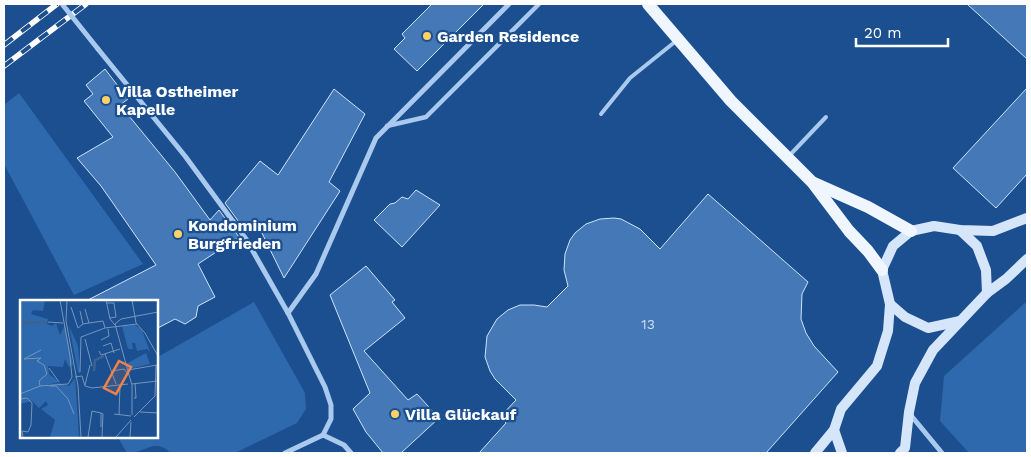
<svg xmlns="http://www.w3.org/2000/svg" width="1031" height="457" font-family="'Work Sans',sans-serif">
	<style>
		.green { fill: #2e69ad }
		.building { fill: #4478b7; stroke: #cfe3fa }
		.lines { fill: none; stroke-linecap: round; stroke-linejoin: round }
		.service { stroke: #a9c9ee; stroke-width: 4 }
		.pedestrian { stroke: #a9c9ee; stroke-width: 4.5 }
		.minor { stroke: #a9c9ee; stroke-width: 5 }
		.secondary { stroke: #d6e6fa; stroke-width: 10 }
		.primary { stroke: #f0f6ff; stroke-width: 12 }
		.rail-casing { stroke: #fff; stroke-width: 5.5 }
		.rail { stroke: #1b4f8f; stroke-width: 4; stroke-dasharray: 11; stroke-linecap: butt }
		.minor-bridge { stroke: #a9c9ee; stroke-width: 5 }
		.poi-dot { fill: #ffd166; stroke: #1b4f8f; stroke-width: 2 }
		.labels { text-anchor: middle; stroke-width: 4.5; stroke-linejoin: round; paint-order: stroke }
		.number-label { font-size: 14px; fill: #d0dded }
		.poi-label { font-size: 16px; font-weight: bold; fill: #fff; stroke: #1b4f8f; text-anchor: start }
		.inset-river { fill: none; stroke: #3c6290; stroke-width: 2.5 }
		.inset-road { fill: none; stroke: #7695bc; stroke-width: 1 }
		.view { fill: #ee8249; fill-opacity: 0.15; stroke: #ee8249; stroke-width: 2.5 }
		.inset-edge { fill: none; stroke: #fff; stroke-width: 2.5 }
	</style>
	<rect width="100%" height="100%" fill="#1b4f8f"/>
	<g class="green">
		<path d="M 19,93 L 143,264 L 74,295 L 4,164 L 4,105 Z"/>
		<path d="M 1027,301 L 1027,453 L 969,453 L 940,421 L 944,376 Z"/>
		<path d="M 254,302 L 305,393 L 306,409 L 297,423 L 235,453 L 171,453 C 154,437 146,453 127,453 L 117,436 L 156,436 L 156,358 Z"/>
	</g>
	<g class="building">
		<path d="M 432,4 L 484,4 L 417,71 L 394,49 L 405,38 L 402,34 Z"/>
		<path d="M 967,4 L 1027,4 L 1027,59 Z"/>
		<path d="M 105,69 L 128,99 L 120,105 L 175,172 L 210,220 L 219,210 L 239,237 L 198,264 L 215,297 L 198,306 L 196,317 L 185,324 L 175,319 L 156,329 L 156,301 L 86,301 L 156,265 L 101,186 L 77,158 L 113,137 L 84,101 L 93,94 L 86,85 Z"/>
		<path d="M 1027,88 L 1027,174 L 996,208 L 953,168 Z"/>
		<path d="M 334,89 L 365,114 L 329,182 L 340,191 L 284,278 L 258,225 L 247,233 L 225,203 L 260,161 L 278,175 Z"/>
		<path d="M 416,190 L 440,205 L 402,247 L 374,220 L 390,204 L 395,203 L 402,197 L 408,199 Z"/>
		<path d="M 708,194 L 808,282 L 802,294 L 801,319 L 806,333 L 814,346 L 838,372 L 766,453 L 479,453 L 506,423 L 501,416 L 516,400 L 495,379 L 490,371 L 485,357 L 487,336 L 497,319 L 508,310 L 520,305 L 534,305 L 547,307 L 568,286 L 564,270 L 565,254 L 570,240 L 575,233 L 586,224 L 600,219 L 614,218 L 621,219 L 640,229 L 660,249 Z"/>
		<path d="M 366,266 L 395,300 L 392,302 L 405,318 L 364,351 L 408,400 L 417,394 L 439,418 L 401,453 L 383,453 L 366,432 L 353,409 L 370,393 L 330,295 Z"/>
	</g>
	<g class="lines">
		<g class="service">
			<path d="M 601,114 L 630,78 L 676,41"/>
			<path d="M 789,156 L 826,117"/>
		</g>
		<path class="pedestrian" d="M 387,126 L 426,117 L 539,4"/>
		<g class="minor">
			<path d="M 98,49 L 185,156 L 246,239 L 288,313 L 325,387 L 331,405 L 331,419 L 323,435"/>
			<path d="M 288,313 L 316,274 L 376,138 L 509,4"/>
			<path d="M 909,413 L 942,453"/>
			<path d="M 323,435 L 344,445 L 351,453"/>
			<path d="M 285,453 L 323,435"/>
		</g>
		<g class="secondary">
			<path d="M 960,230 L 977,246 L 986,270 L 987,293"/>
			<path d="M 890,304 L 905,317 L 928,328 L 960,321"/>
			<path d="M 834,430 L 842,453"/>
			<path d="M 815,453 L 834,430 L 841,409 L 877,366 L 888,331 L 890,304 L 882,270 L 893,246 L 911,231 L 934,226 L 960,230 L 993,231 L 1027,218"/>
			<path d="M 900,453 L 905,448 L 909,412 L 915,383 L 933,350 L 987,293 L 1006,279 L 1027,259"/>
		</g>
		<g class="primary">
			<path d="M 648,4 L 731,101 L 812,182 L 849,231 L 868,251 L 882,270"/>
			<path d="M 814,183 L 868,207 L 911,231"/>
		</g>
		<g class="rail-casing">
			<g id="rail">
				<path d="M 4,45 L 57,4"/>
				<path d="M 4,66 L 86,4"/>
			</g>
		</g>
		<use href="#rail" class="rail"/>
		<path class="minor-bridge" d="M 62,4 L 98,49"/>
	</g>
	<g class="poi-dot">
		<circle cx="427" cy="36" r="5"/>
		<circle cx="106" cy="100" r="5"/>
		<circle cx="178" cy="234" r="5"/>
		<circle cx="395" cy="414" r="5"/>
	</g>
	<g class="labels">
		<g class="number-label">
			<text x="648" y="329">13</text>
		</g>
		<g class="poi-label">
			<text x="437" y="42">Garden Residence</text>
			<text x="116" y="97">Villa Ostheimer<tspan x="116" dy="18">Kapelle</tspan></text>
			<text x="188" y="231">Kondominium<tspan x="188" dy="18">Burgfrieden</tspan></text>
			<text x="405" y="420">Villa Glückauf</text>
		</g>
	</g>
	<g transform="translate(20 300)">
		<rect width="138" height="138" fill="#1b4f8f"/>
		<path d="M 0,0 L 25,0 L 23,11 L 13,10 L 11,14 L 28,19 L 27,24 L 32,26 L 36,23 L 40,35 L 45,25 L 53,65 L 49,67 L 45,59 L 43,67 L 28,66 L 29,74 L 39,82 L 23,86 L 39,83 L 49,86 L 55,78 L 59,137 L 30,137 L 35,120 L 21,109 L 28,105 L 26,101 L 19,108 L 12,101 L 0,104 ZM 115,25 L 122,30 L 130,52 L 127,49 L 117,51 L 115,43 L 112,43 L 113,49 L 108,49 L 102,26 ZM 49,26 L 58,46 L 60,73 L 58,72 ZM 126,53 L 130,64 L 108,69 L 106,64 Z" fill="#2e69ad"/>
		<path class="inset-river" d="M 0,23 L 26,22M 74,71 L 75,60 L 84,56"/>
		<path class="inset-road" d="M 40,0 L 50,56 L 52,77 L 48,84M 47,0 L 46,21 L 58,86 L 61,137M 86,0 L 90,19 L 95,25M 112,0 L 116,23 L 125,33 L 138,56M 87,3 L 94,3 L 96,17 L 90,18M 51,7 L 58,28 L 63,24M 65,9 L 69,23 L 83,21 L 85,28M 60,11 L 63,24 L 69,23M 28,22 L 43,23M 65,39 L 72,66M 81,40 L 89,36 L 88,29M 83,46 L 91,43 L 94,53M 79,51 L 81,55 L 100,49M 85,54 L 96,84M 4,59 L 21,58 L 17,61 L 24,65 L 27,74 L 19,81 L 20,86M 4,59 L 21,50M 29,68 L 39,82M 108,70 L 137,65M 92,71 L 104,69 L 109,75 L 112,85 L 112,115M 60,72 L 61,37 L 85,28 L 117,24M 109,75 L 95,24 L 101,19 L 138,12M 55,77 L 62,76 L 65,86 L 72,88 L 108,84M 112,84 L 137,81M 65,85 L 70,65M 30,86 L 36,86 L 48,99 L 54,114M 0,94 L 20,86 L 48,84M 114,98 L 116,98 L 115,83M 0,99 L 7,98 L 12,103 L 11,125 L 8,132 L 2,131 L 3,137M 120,112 L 138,113M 81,113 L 83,114 L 82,137M 94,114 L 111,116M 99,115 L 100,85M 114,117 L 135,96 L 136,65M 68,137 L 72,111 L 81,113 L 81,127M 96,137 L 111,120M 110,137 L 111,122"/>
		<path class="view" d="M 99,61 L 111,67 L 96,94 L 84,88 Z"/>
		<rect width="138" height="138" class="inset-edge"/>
	</g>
	<rect width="1031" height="457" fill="none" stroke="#ffffff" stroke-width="10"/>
	<path d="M856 38v8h92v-8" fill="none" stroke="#ffffff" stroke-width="2.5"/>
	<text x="864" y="38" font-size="15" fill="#ffffff" stroke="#1b4f8f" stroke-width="4" paint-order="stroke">20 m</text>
</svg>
